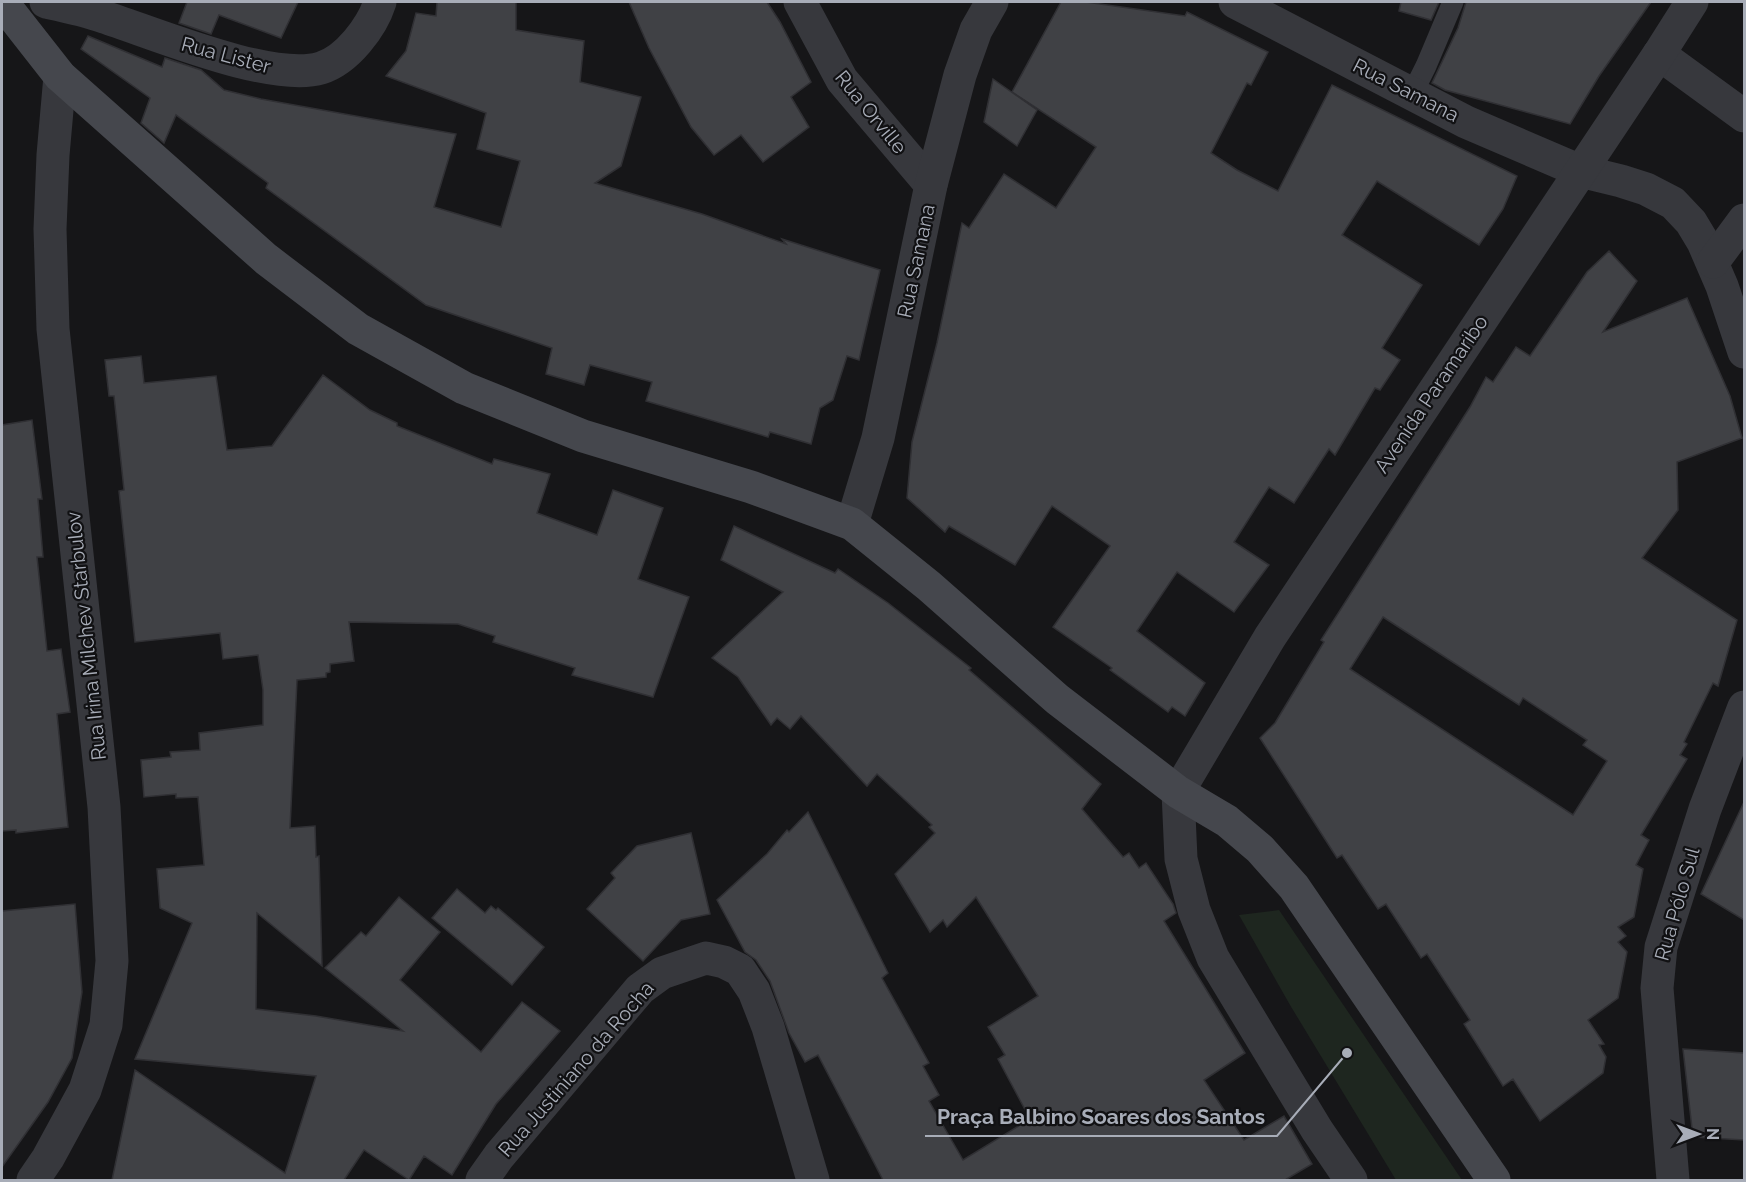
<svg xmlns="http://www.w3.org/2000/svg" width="1746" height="1182" font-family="Raleway,sans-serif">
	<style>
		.green { fill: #1e261f }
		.building { fill: #404145; stroke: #303034; stroke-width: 1.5; fill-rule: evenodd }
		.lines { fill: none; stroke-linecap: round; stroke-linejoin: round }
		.lane { stroke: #37383d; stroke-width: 21 }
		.street { stroke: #37383d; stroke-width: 33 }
		.secondary { stroke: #45474d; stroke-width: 33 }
		.labels { text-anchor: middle; stroke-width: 4.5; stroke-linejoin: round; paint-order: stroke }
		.street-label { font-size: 20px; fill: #a8adb8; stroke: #111113 }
		.leader { fill: none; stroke: #a8adb8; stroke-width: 2 }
		.callout-dot { fill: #a8adb8; stroke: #111113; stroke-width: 2 }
		.callout-label { font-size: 21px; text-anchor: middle; font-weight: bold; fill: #a8adb8; stroke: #111113; stroke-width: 4.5; stroke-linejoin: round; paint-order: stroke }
	</style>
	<rect width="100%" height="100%" fill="#161618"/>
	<path class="green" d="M 1279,910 L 1462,1180 L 1396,1180 L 1290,1005 L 1239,915 Z"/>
	<g class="building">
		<path d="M 187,2 L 298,2 L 281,38 L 219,15 L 211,34 L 179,23 Z"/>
		<path d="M 437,2 L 516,2 L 516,30 L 584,41 L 580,82 L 641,97 L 621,166 L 595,183 L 702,214 L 786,244 L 782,239 L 880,270 L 859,360 L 847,356 L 833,400 L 820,408 L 811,444 L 770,432 L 768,437 L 646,401 L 652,382 L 590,365 L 584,385 L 546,374 L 552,348 L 426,305 L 266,188 L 268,183 L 176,115 L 164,143 L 141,123 L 150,98 L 81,49 L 88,36 L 162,67 L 165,58 L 201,70 L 224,90 L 261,99 L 456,134 L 434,207 L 501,227 L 520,161 L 477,149 L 486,113 L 386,76 L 406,51 L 416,13 L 436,16 Z"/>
		<path d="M 629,2 L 767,2 L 780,22 L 811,82 L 791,97 L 809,127 L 763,162 L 741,135 L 714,155 L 691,127 L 649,48 Z"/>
		<path d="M 1061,2 L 1086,2 L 1185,16 L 1187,12 L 1268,52 L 1251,85 L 1247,83 L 1211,153 L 1237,170 L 1278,191 L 1332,85 L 1517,176 L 1503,209 L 1479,245 L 1377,181 L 1342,235 L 1422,285 L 1382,348 L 1400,360 L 1380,390 L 1375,388 L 1335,455 L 1329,449 L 1294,503 L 1269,487 L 1234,542 L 1269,565 L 1234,612 L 1177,572 L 1137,631 L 1205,683 L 1185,716 L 1172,707 L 1168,712 L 1110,670 L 1112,668 L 1053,627 L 1110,546 L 1052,506 L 1015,565 L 949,526 L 945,532 L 907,498 L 912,442 L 937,343 L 962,223 L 969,228 L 1004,174 L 1056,208 L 1096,147 L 1012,92 Z"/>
		<path d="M 1401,2 L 1439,2 L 1431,20 L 1399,11 Z"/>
		<path d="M 1466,2 L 1651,2 L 1599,76 L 1570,124 L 1445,90 L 1432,83 L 1458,28 Z"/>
		<path d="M 993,79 L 1037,110 L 1017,146 L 984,122 Z"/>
		<path d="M 1609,251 L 1637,281 L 1603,332 L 1687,298 L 1730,396 L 1742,438 L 1677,462 L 1678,510 L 1642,558 L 1737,620 L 1718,686 L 1713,683 L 1684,742 L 1687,744 L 1680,755 L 1687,759 L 1641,835 L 1649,840 L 1636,865 L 1643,869 L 1634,917 L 1618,927 L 1626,936 L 1618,942 L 1627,952 L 1618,998 L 1588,1020 L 1604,1044 L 1599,1045 L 1606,1057 L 1603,1073 L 1540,1121 L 1513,1079 L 1503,1086 L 1464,1024 L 1470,1020 L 1427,954 L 1421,958 L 1386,904 L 1378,909 L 1342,855 L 1337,858 L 1260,738 L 1275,723 L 1324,642 L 1321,640 L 1470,407 L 1486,377 L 1493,382 L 1516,347 L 1530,356 L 1587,272 ZM 1383,617 L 1519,705 L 1523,698 L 1587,740 L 1583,745 L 1607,761 L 1573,815 L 1350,669 Z"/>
		<path d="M 141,356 L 144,383 L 216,376 L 227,450 L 272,446 L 323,375 L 370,410 L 397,423 L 397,426 L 492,464 L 494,459 L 550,474 L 537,513 L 597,535 L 613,490 L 663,508 L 638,579 L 689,597 L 653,697 L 572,675 L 575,668 L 493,642 L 495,636 L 458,624 L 349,622 L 354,661 L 330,664 L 330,672 L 326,673 L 326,677 L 297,680 L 290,828 L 315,826 L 316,857 L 319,856 L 322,966 L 257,913 L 256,1009 L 316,1016 L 403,1031 L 325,968 L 361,932 L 366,936 L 399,897 L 440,932 L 400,980 L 481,1052 L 522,1002 L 560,1031 L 496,1104 L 452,1175 L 424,1156 L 409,1180 L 364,1150 L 344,1180 L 112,1180 L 135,1070 L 285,1173 L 316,1076 L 135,1059 L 192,923 L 160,908 L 157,869 L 204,865 L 198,797 L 176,798 L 176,794 L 144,797 L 141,760 L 171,757 L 170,752 L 200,750 L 199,733 L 263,725 L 263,690 L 258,655 L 223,659 L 220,633 L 135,642 L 119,491 L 124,490 L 114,396 L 109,396 L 105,360 Z"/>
		<path d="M 32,420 L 42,499 L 38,499 L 43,557 L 37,557 L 47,651 L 61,649 L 70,712 L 57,714 L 68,827 L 16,833 L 16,830 L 2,831 L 2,425 Z"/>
		<path d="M 734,526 L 835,573 L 838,569 L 888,603 L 971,668 L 969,670 L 1101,784 L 1082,809 L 1123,857 L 1129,853 L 1139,868 L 1146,863 L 1173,904 L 1176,913 L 1164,921 L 1245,1053 L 1204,1080 L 1244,1140 L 1284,1116 L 1312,1164 L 1285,1180 L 883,1180 L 818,1055 L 805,1062 L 789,1033 L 770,981 L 756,960 L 745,952 L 717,900 L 767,854 L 787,830 L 789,832 L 808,812 L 888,973 L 882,978 L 929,1063 L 923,1066 L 939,1095 L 929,1101 L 963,1160 L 1030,1119 L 998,1059 L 1005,1055 L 988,1027 L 1038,996 L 976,897 L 947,927 L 943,920 L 930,932 L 895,874 L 935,833 L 929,827 L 932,825 L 877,774 L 867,786 L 801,716 L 790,729 L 777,718 L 771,725 L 738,677 L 712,658 L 783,592 L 721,560 Z"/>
		<path d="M 1744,802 L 1744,920 L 1701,894 Z"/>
		<path d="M 691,833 L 710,914 L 681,920 L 643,961 L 587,909 L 615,878 L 611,873 L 637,846 Z"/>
		<path d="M 457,889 L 485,913 L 491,906 L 496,910 L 498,908 L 544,947 L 512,985 L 432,918 Z"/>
		<path d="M 75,904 L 82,992 L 72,1058 L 48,1102 L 2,1167 L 2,911 Z"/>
		<path d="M 1683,1049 L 1744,1053 L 1744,1140 L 1693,1137 Z"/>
	</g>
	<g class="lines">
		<path class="lane" d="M 1412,94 L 1426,66 L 1453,2"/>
		<g class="street">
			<path d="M 46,2 C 65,6 85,10 104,17 C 154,33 272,83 321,68 C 347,60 372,27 380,2"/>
			<path d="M 800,2 L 842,80 L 931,185"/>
			<path d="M 1235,2 L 1466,122 L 1580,171 L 1621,181 L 1646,189 L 1673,203 L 1691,222 L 1703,242 L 1722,286 L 1744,352"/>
			<path d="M 1659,54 L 1744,116"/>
			<path d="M 1713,262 L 1744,220"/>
			<path d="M 852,524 L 878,438 L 931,185 L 960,75 L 976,30 L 992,2"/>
			<path d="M 33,1180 L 48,1158 L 85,1090 L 106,1025 L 112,961 L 104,807 L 53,329 L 50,229 L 53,155 L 60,76"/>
			<path d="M 482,1180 L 499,1156 L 640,989 L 662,973 L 706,958 L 724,962 L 740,970 L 754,991 L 768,1027 L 813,1180"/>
			<path d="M 1351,1180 L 1317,1130 L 1213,958 L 1194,910 L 1181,859 L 1178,792 L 1270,637 L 1659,54 L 1692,2"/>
			<path d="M 1673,1180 L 1657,988 L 1661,947 L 1705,809 L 1744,707"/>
		</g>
		<path class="secondary" d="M 2,2 L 60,76 L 266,259 L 358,329 L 464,388 L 583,436 L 751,487 L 852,524 L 929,586 L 1057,699 L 1178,792 L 1227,821 L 1260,849 L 1294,887 L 1494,1180"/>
	</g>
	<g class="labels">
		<g class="street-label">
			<text transform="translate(226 55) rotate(15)" y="7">Rua Lister</text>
			<text transform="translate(1406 90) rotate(27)" y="7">Rua Samana</text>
			<text transform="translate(871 112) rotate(51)" y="7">Rua Orville</text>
			<text transform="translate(916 261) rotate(-78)" y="7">Rua Samana</text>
			<text transform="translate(1431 394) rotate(-56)" y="7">Avenida Paramaribo</text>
			<text transform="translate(86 636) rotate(-96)" y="7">Rua Irina Milchev Starbulov</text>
			<text transform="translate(1677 904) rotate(-74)" y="7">Rua Pólo Sul</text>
			<text transform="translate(576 1069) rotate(-49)" y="7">Rua Justiniano da Rocha</text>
		</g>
	</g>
	<path class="leader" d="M1347 1053L1277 1136H925"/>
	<circle class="callout-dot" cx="1347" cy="1053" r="6"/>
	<g class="callout-label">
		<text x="1101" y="1124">Praça Balbino Soares dos Santos</text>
	</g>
	<rect width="1746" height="1182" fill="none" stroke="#a8adb8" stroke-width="6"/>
	<g transform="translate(1698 1134) rotate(90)" stroke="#111113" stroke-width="4.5" paint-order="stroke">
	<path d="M0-4.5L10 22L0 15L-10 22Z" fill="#a8adb8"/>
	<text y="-9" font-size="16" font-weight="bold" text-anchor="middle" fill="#a8adb8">N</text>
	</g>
</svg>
